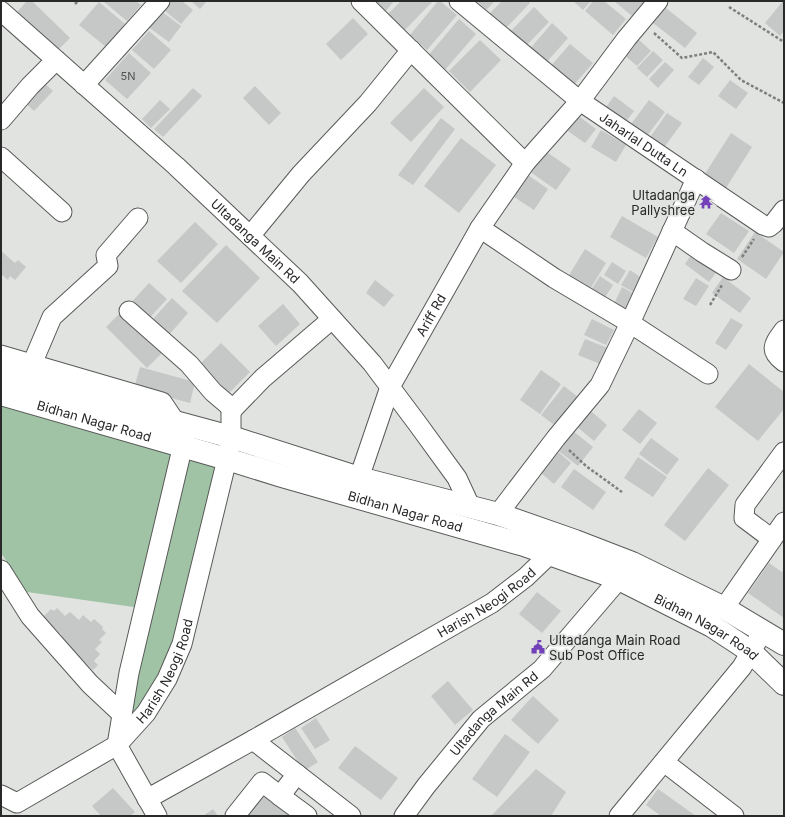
<svg xmlns="http://www.w3.org/2000/svg" width="785" height="817" font-family="Inter,sans-serif">
	<style>
		.green { fill: #a1c3a5 }
		.building { fill: #c5c8c6 }
		.lines { fill: none; stroke-linecap: round; stroke-linejoin: round }
		.minor-casing { stroke: #585a58; stroke-width: 21 }
		.major-casing { stroke: #585a58; stroke-width: 24 }
		.path { stroke: #7e7f7e; stroke-width: 2.5; stroke-dasharray: 3 2; stroke-linecap: butt }
		.minor { stroke: #fff; stroke-width: 19 }
		.major { stroke: #fff; stroke-width: 22 }
		.labels { text-anchor: middle; stroke-width: 3.5; stroke-linejoin: round; paint-order: stroke }
		.number-label { font-size: 11px; fill: #4f5150 }
		.street-label { font-size: 13px; fill: #282928; stroke: #e1e3e1 }
		.poi-label { font-size: 13px; fill: #282928; stroke: #e1e3e1; text-anchor: end }
	</style>
	<rect width="100%" height="100%" fill="#e1e3e1"/>
	<g class="green">
		<path d="M 1,403 L 178,447 L 141,608 L 27,592 L 1,553 Z"/>
		<path d="M 190,450 L 223,457 L 183,627 L 165,671 L 125,731 Z"/>
	</g>
	<g class="building">
		<path d="M 27,1 L 32,1 L 70,38 L 56,52 L 16,13 Z"/>
		<path d="M 103,1 L 136,1 L 141,5 L 127,21 Z"/>
		<path d="M 163,1 L 182,1 L 193,10 L 181,24 L 159,6 Z"/>
		<path d="M 191,1 L 207,1 L 200,9 Z"/>
		<path d="M 371,1 L 394,1 L 384,13 Z"/>
		<path d="M 401,1 L 433,1 L 403,32 L 386,16 Z"/>
		<path d="M 438,1 L 440,1 L 457,15 L 427,50 L 410,35 Z"/>
		<path d="M 477,1 L 495,1 L 486,10 Z"/>
		<path d="M 502,1 L 528,1 L 530,3 L 505,29 L 489,14 Z"/>
		<path d="M 573,1 L 591,1 L 583,10 Z"/>
		<path d="M 593,1 L 604,1 L 626,19 L 613,35 L 585,11 Z"/>
		<path d="M 614,1 L 647,1 L 638,21 Z"/>
		<path d="M 783,1 L 784,31 L 780,36 L 765,23 Z"/>
		<path d="M 99,2 L 125,24 L 106,47 L 79,25 Z"/>
		<path d="M 661,4 L 697,33 L 685,48 L 648,19 Z"/>
		<path d="M 534,7 L 549,22 L 524,48 L 509,33 Z"/>
		<path d="M 157,8 L 181,26 L 169,42 L 144,24 Z"/>
		<path d="M 353,18 L 368,34 L 341,60 L 326,44 Z"/>
		<path d="M 459,19 L 476,34 L 444,71 L 427,57 Z"/>
		<path d="M 552,23 L 568,38 L 544,65 L 528,51 Z"/>
		<path d="M 149,31 L 171,50 L 154,69 L 132,50 Z"/>
		<path d="M 637,38 L 651,51 L 637,66 L 623,54 Z"/>
		<path d="M 480,40 L 501,60 L 470,92 L 449,71 Z"/>
		<path d="M 570,44 L 593,63 L 572,87 L 550,67 Z"/>
		<path d="M 653,51 L 663,60 L 647,77 L 637,68 Z"/>
		<path d="M 129,53 L 151,73 L 127,99 L 105,80 Z"/>
		<path d="M 703,58 L 714,67 L 699,85 L 688,77 Z"/>
		<path d="M 665,62 L 674,70 L 658,88 L 649,79 Z"/>
		<path d="M 730,80 L 748,93 L 736,109 L 718,96 Z"/>
		<path d="M 42,81 L 53,91 L 34,111 L 23,101 Z"/>
		<path d="M 255,86 L 281,113 L 269,125 L 243,98 Z"/>
		<path d="M 193,88 L 202,96 L 163,137 L 154,129 Z"/>
		<path d="M 424,88 L 444,107 L 411,142 L 390,123 Z"/>
		<path d="M 614,96 L 634,111 L 622,127 L 602,113 Z"/>
		<path d="M 160,100 L 170,109 L 151,128 L 142,119 Z"/>
		<path d="M 649,100 L 665,112 L 644,140 L 628,128 Z"/>
		<path d="M 573,112 L 596,129 L 585,143 L 562,127 Z"/>
		<path d="M 667,113 L 682,123 L 660,153 L 646,143 Z"/>
		<path d="M 441,118 L 455,129 L 413,185 L 398,175 Z"/>
		<path d="M 601,130 L 626,145 L 616,162 L 591,147 Z"/>
		<path d="M 731,133 L 752,147 L 724,191 L 703,177 Z"/>
		<path d="M 461,138 L 496,165 L 459,213 L 424,186 Z"/>
		<path d="M 544,150 L 571,169 L 556,190 L 529,171 Z"/>
		<path d="M 525,173 L 548,189 L 534,210 L 511,195 Z"/>
		<path d="M 721,213 L 749,231 L 734,253 L 706,234 Z"/>
		<path d="M 622,216 L 658,237 L 646,258 L 610,237 Z"/>
		<path d="M 195,222 L 218,244 L 181,283 L 157,261 Z"/>
		<path d="M 755,232 L 784,252 L 766,279 L 737,259 Z"/>
		<path d="M 226,245 L 260,278 L 217,323 L 182,291 Z"/>
		<path d="M 585,249 L 606,263 L 589,291 L 568,277 Z"/>
		<path d="M 1,251 L 15,263 L 18,260 L 26,267 L 15,280 L 10,276 L 8,280 L 1,274 Z"/>
		<path d="M 694,251 L 718,270 L 709,282 L 685,264 Z"/>
		<path d="M 612,262 L 626,271 L 618,284 L 604,275 Z"/>
		<path d="M 630,270 L 642,278 L 633,292 L 621,285 Z"/>
		<path d="M 600,276 L 613,285 L 604,299 L 591,290 Z"/>
		<path d="M 723,277 L 751,298 L 740,313 L 712,293 Z"/>
		<path d="M 696,278 L 709,286 L 696,306 L 683,299 Z"/>
		<path d="M 375,280 L 394,295 L 384,307 L 366,293 Z"/>
		<path d="M 149,283 L 167,299 L 146,322 L 128,306 Z"/>
		<path d="M 622,287 L 634,294 L 623,315 L 612,308 Z"/>
		<path d="M 172,298 L 188,313 L 168,336 L 151,321 Z"/>
		<path d="M 283,304 L 300,324 L 276,346 L 258,326 Z"/>
		<path d="M 121,312 L 163,352 L 147,368 L 106,327 Z"/>
		<path d="M 731,318 L 743,325 L 726,350 L 715,343 Z"/>
		<path d="M 592,319 L 614,330 L 606,345 L 584,335 Z"/>
		<path d="M 585,339 L 608,348 L 600,364 L 578,355 Z"/>
		<path d="M 221,343 L 250,372 L 229,393 L 200,364 Z"/>
		<path d="M 749,364 L 784,392 L 784,409 L 758,441 L 715,407 Z"/>
		<path d="M 140,367 L 195,382 L 190,403 L 134,388 Z"/>
		<path d="M 541,370 L 561,384 L 540,414 L 520,400 Z"/>
		<path d="M 564,386 L 579,398 L 557,427 L 541,415 Z"/>
		<path d="M 585,406 L 607,425 L 594,441 L 571,422 Z"/>
		<path d="M 639,409 L 657,423 L 640,444 L 622,430 Z"/>
		<path d="M 568,427 L 593,447 L 578,466 L 552,446 Z"/>
		<path d="M 651,438 L 679,459 L 667,475 L 639,454 Z"/>
		<path d="M 551,446 L 571,463 L 554,484 L 534,467 Z"/>
		<path d="M 638,457 L 667,477 L 653,497 L 624,478 Z"/>
		<path d="M 708,468 L 729,485 L 685,541 L 664,525 Z"/>
		<path d="M 574,469 L 606,492 L 593,510 L 561,487 Z"/>
		<path d="M 769,563 L 782,572 L 784,569 L 784,618 L 748,593 Z"/>
		<path d="M 537,592 L 561,611 L 542,633 L 519,614 Z"/>
		<path d="M 57,608 L 65,616 L 70,612 L 79,620 L 83,615 L 91,622 L 94,619 L 103,627 L 102,629 L 106,633 L 99,640 L 102,642 L 95,649 L 100,654 L 94,661 L 98,665 L 93,670 L 69,647 L 56,642 L 62,635 L 43,617 L 51,609 L 54,611 Z"/>
		<path d="M 448,681 L 473,710 L 455,725 L 431,696 Z"/>
		<path d="M 533,696 L 559,720 L 538,744 L 511,720 Z"/>
		<path d="M 316,718 L 330,740 L 315,749 L 301,728 Z"/>
		<path d="M 295,728 L 318,762 L 304,771 L 282,737 Z"/>
		<path d="M 505,734 L 530,752 L 497,797 L 472,779 Z"/>
		<path d="M 355,746 L 398,778 L 381,800 L 338,768 Z"/>
		<path d="M 536,769 L 566,792 L 551,816 L 491,816 Z"/>
		<path d="M 113,788 L 135,812 L 130,816 L 101,816 L 92,806 Z"/>
		<path d="M 658,789 L 696,816 L 661,816 L 646,805 Z"/>
		<path d="M 260,792 L 289,816 L 242,816 Z"/>
		<path d="M 213,809 L 218,816 L 203,816 Z"/>
	</g>
	<g class="lines">
		<g class="minor-casing">
			<g id="minor">
				<path d="M 361,1 L 525,163"/>
				<path id="s1" d="M 459,1 L 580,101 L 763,225 L 769,227 L 774,223 L 784,210"/>
				<path id="s2" d="M 1,11 L 176,166 L 300,283 L 372,363 L 417,423 L 457,478 L 470,506"/>
				<path d="M 84,85 L 160,1"/>
				<path d="M 1,120 L 30,86 L 56,60"/>
				<path d="M 1,157 L 62,212"/>
				<path d="M 480,228 L 554,278 L 630,323 L 708,374"/>
				<path d="M 672,231 L 702,252 L 731,270"/>
				<path d="M 250,236 L 301,174 L 368,103 L 411,50"/>
				<path d="M 129,311 L 189,364 L 213,392 L 233,409"/>
				<path d="M 784,330 C 774,344 768,350 784,362"/>
				<path d="M 1,355 L 162,402 L 176,423"/>
				<path d="M 32,364 L 52,317 L 108,266 L 106,255 L 138,218"/>
				<path id="s3" d="M 359,478 L 390,387 L 480,228 L 525,163 L 580,101 L 627,38 L 658,1"/>
				<path d="M 498,514 L 556,438 L 600,385 L 630,323 L 696,179"/>
				<path d="M 772,539 L 744,518 L 745,505 L 784,452"/>
				<path d="M 1,570 L 30,616 L 90,684 L 122,714"/>
				<path d="M 724,608 L 784,522"/>
				<path id="s4" d="M 253,740 L 492,603 L 526,577 L 550,554"/>
				<path d="M 664,762 L 734,816"/>
				<path id="s5" d="M 1,795 L 17,803 L 117,745 L 146,713 L 167,679 L 182,644 L 227,459 L 231,437 L 231,411 L 263,378 L 332,319"/>
				<path d="M 280,796 L 307,816"/>
				<path d="M 147,799 L 253,740 L 351,816"/>
				<path d="M 157,816 L 117,745 L 129,673 L 186,432"/>
				<path d="M 235,816 L 262,782 L 280,796 L 297,774"/>
				<path id="s6" d="M 404,816 L 426,786 L 481,719 L 542,669 L 619,579"/>
				<path d="M 619,816 L 742,667 L 763,631"/>
			</g>
		</g>
		<g class="major-casing">
			<g id="major">
				<path d="M 1,375 L 231,437 L 359,478 L 498,514 L 575,541 L 632,563 L 724,608 L 784,644"/>
				<path id="s7" d="M 1,394 L 227,459 L 282,476 L 524,545 L 619,579 L 712,626 L 750,651 L 784,684"/>
			</g>
		</g>
		<g class="path">
			<path d="M 75,4 L 78,1"/>
			<path d="M 729,7 L 784,42"/>
			<path d="M 654,33 L 682,58 L 713,52 L 741,80 L 784,103"/>
			<path d="M 742,257 L 754,239"/>
			<path d="M 710,305 L 722,285"/>
			<path d="M 569,450 L 586,466 L 622,492"/>
		</g>
		<use href="#minor" class="minor"/>
		<use href="#major" class="major"/>
	</g>
	<defs>
		<g id="temple-bare" transform="scale(1.08)"><path d="M0-6L5-2H3V0L6.5 2.5H4V6H1.5V3h-3V6H-4V2.5H-6.5L-3 0V-2H-5Z" fill="#7241b9" stroke="#e1e3e1" stroke-width="2.5" paint-order="stroke"/></g>
		<g id="civic-bare" transform="scale(1.08)"><path d="M-.6-6.5H3V-4.5H.6V-3L4-1V1h2V6H-6V1h2V-1L-.6-3ZM-1.2 2.5V6h2.4V2.5Z" fill="#7241b9" stroke="#e1e3e1" stroke-width="2.5" paint-order="stroke"/></g>
	</defs>
	<g fill-rule="evenodd">
		<use href="#temple-bare" x="706" y="202"/>
		<use href="#civic-bare" x="538" y="647"/>
	</g>
	<g class="labels">
		<g class="number-label">
			<text x="128" y="80">5N</text>
		</g>
		<g class="street-label">
			<text dy="5" stroke="none"><textPath href="#s1" startOffset="234">Jaharlal Dutta Ln</textPath></text>
			<text dy="5" stroke="none"><textPath href="#s2" startOffset="343">Ultadanga Main Rd</textPath></text>
			<text dy="5" stroke="none"><textPath href="#s3" startOffset="179">Ariff Rd</textPath></text>
			<text dy="5" stroke="none"><textPath href="#s7" startOffset="97">Bidhan Nagar Road</textPath></text>
			<text dy="5" stroke="none"><textPath href="#s7" startOffset="421">Bidhan Nagar Road</textPath></text>
			<text dy="5" stroke="none"><textPath href="#s4" startOffset="271">Harish Neogi Road</textPath></text>
			<text dy="5" stroke="none"><textPath href="#s7" startOffset="745">Bidhan Nagar Road</textPath></text>
			<text dy="5" stroke="none"><textPath href="#s5" startOffset="223">Harish Neogi Road</textPath></text>
			<text dy="5" stroke="none"><textPath href="#s6" startOffset="137">Ultadanga Main Rd</textPath></text>
		</g>
		<g class="poi-label">
			<text x="695" y="200">Ultadanga<tspan x="695" dy="15">Pallyshree</tspan></text>
			<text x="549" y="645" text-anchor="start">Ultadanga Main Road<tspan x="549" dy="15">Sub Post Office</tspan></text>
		</g>
	</g>
	<rect width="785" height="817" fill="none" stroke="#282928" stroke-width="4"/>
</svg>
